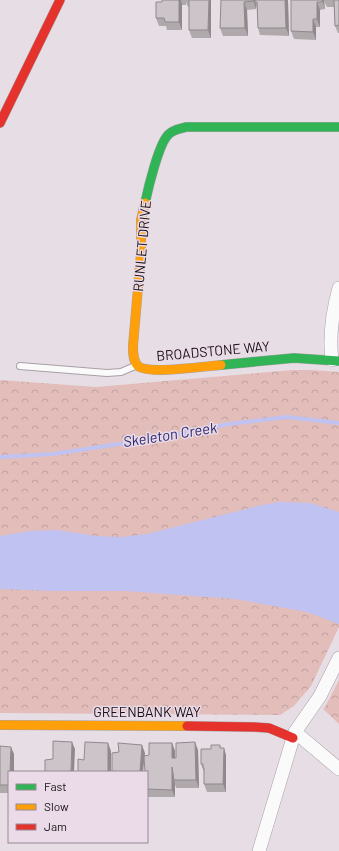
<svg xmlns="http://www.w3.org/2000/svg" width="339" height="851" font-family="Barlow,sans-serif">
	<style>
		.park { fill: url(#park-crowns) }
		.water { fill: #c0c3f1 }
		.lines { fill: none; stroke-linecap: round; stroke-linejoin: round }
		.stream { stroke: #c0c3f1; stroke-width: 4 }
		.lane-casing { stroke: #a7a0a6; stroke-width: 8 }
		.street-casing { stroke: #a7a0a6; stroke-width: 14 }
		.fast-casing { stroke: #a7a0a6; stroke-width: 10 }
		.slow-casing { stroke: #a7a0a6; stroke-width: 10 }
		.jam-casing { stroke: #a7a0a6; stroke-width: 10 }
		.lane { stroke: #fbfafb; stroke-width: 6 }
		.street { stroke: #fbfafb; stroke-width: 13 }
		.fast { stroke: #30b455; stroke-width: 9 }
		.slow { stroke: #ff9f0a; stroke-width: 9 }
		.jam { stroke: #e5322d; stroke-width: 9 }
		.wall { fill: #afa9ac }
		.shaded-wall { fill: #8f898c }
		.building { fill: #ccc4c8; stroke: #8f898c }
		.labels { text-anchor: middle; stroke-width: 3; stroke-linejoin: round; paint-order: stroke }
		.street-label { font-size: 14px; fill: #181217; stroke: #ebdae7 }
		.water-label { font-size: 15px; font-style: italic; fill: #2a2a70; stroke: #ebdae7 }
	</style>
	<defs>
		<pattern id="park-crowns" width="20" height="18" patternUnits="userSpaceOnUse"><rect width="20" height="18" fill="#e2bdba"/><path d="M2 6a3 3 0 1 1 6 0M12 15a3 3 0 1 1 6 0" fill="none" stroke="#c1a19f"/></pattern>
	</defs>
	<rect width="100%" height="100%" fill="#e7dee5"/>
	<g class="park">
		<path d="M 293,370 L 311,370 L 339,372 L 339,627 L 311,686 L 294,706 L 280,715 L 0,713 L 0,380 L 96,387 Z"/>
		<path d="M 339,680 L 339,724 L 323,709 L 326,705 Z"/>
	</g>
	<path class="water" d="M 279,502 L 310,503 L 339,512 L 339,624 L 307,612 L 235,599 L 125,591 L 56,591 L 0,589 L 0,536 L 29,531 L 57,530 L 96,536 L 121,537 L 147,534 L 262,505 Z"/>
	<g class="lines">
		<path class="stream" d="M 0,457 L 53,454 L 152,439 L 229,424 L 287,417 L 339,423"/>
		<g class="lane-casing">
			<path id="lane" d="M 20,366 L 107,373 L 121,372 L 135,366"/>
		</g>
		<g class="street-casing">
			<g id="street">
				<path d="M 332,360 C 329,337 333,310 339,288"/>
				<path d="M 295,732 L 339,769"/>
				<path d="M 259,851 L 293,738 L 295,732 L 320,696 L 339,658"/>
			</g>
		</g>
		<g class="fast-casing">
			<g id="fast">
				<path d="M 145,203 C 148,189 159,142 169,134 C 174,129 180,129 186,127 L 339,127"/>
				<path d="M 221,365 L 294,358 L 339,361"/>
			</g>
		</g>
		<g class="slow-casing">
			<g id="slow">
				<path d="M 145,203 L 141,220 L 141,253 L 133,346 C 133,353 133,361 138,366 C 149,375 206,366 221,365"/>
				<path d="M 0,725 L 187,726"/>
			</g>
		</g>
		<g class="jam-casing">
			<g id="jam">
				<path d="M 0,123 L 60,0"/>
				<path d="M 187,726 L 254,727 L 269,728 L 293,738"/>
			</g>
		</g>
		<use href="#lane" class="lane"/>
		<use href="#street" class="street"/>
		<use href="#fast" class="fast"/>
		<use href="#slow" class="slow"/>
		<use href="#jam" class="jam"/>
	</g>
	<g class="wall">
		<path d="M 162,0 L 211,0 L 211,38 L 192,38 L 189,30 L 189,7 L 188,7 L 186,2 L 186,5 L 182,5 L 182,30 L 167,30 L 166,26 L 159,26 L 156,18 L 162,2 Z"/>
		<path d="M 221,0 L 288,0 L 289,36 L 260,35 L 258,28 L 257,9 L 256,5 L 256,9 L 247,10 L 248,36 L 223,36 L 220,28 Z"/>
		<path d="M 291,0 L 339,0 L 339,33 L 338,33 L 335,26 L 334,7 L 327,7 L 324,1 L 325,9 L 320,10 L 320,27 L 316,27 L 316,40 L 294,39 L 291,31 Z"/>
		<path d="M 172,743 L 175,751 L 175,758 L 198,750 L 199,788 L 176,788 L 175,784 L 175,797 L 147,797 L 147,772 L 149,755 Z"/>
		<path d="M 220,745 L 221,748 L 226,755 L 226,792 L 207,792 L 204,784 L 204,772 L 201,764 L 211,749 Z"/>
		<path d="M 0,746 L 14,754 L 9,772 L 9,793 L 0,793 Z"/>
	</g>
	<g class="shaded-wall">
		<path d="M 179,0 L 181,0 L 182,5 L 182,30 L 179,22 Z"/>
		<path d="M 209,0 L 211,0 L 211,38 L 208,30 Z"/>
		<path d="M 253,0 L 256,0 L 255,2 L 256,5 L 256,9 Z"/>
		<path d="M 285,0 L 288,0 L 289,36 L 286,28 Z"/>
		<path d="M 322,0 L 324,0 L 324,1 L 325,9 Z"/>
		<path d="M 244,2 L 247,10 L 248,36 L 245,28 Z"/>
		<path d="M 317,2 L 320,10 L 320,27 L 317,19 Z"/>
		<path d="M 313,19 L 316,27 L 316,40 L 313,32 Z"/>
		<path d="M 72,742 L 75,749 L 74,772 L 71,772 Z"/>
		<path d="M 195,742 L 198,750 L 199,788 L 196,780 Z"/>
		<path d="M 108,743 L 111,751 L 111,772 L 108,772 Z"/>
		<path d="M 172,743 L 175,751 L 175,766 L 172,758 Z"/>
		<path d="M 142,745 L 145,753 L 143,772 L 140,772 Z"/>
		<path d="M 11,747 L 14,754 L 14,772 L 10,772 Z"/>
		<path d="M 224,748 L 226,755 L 226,792 L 223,784 Z"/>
		<path d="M 172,767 L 174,780 L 175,784 L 175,797 L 172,790 Z"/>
	</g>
	<g class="building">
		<path d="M 162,0 L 179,0 L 179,22 L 165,22 L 164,18 L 156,18 L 156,2 L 162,2 Z"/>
		<path d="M 189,0 L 209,0 L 208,30 L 189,30 Z"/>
		<path d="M 221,0 L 253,0 L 253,1 L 244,2 L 245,28 L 220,28 Z"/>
		<path d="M 255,0 L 285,0 L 286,28 L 258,28 L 257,2 L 255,2 Z"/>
		<path d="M 291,0 L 322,0 L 322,2 L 317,2 L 317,19 L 313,19 L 313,32 L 291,31 Z"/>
		<path d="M 334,0 L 339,0 L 339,25 L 335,26 Z"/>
		<path d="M 53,741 L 72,742 L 71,772 L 45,772 L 45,760 L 53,759 Z"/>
		<path d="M 85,742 L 108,743 L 108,772 L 78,772 L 78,759 L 84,760 Z"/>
		<path d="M 195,742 L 196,780 L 174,780 L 172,767 L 172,790 L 147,789 L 147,772 L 145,772 L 144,756 L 149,755 L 149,743 L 172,743 L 172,758 L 176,758 L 176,743 Z"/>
		<path d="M 118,743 L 142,745 L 140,772 L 112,772 L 112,753 L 119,752 Z"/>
		<path d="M 211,745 L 220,745 L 220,748 L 224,748 L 223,784 L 204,784 L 204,768 L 203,768 L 203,764 L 201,764 L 201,749 L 211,749 Z"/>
		<path d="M 0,746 L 11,747 L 10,772 L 9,772 L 9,785 L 0,785 Z"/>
	</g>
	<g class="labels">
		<g class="street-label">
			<text transform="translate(142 246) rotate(-85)" y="5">RUNLET DRIVE</text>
			<text transform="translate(213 351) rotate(-5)" y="5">BROADSTONE WAY</text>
			<text x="147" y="717">GREENBANK WAY</text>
		</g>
		<g class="water-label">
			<text transform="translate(170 435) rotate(-9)" y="5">Skeleton Creek</text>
		</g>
	</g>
	<rect x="8" y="771" width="140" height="72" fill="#ebdae7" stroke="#978a94"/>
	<rect x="16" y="784" width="20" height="6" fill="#30b455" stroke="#978a94"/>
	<text x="44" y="791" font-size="12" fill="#181217">Fast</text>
	<rect x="16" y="804" width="20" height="6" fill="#ff9f0a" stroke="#978a94"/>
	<text x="44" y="811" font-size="12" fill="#181217">Slow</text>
	<rect x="16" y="824" width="20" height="6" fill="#e5322d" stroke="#978a94"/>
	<text x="44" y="831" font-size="12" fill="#181217">Jam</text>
</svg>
